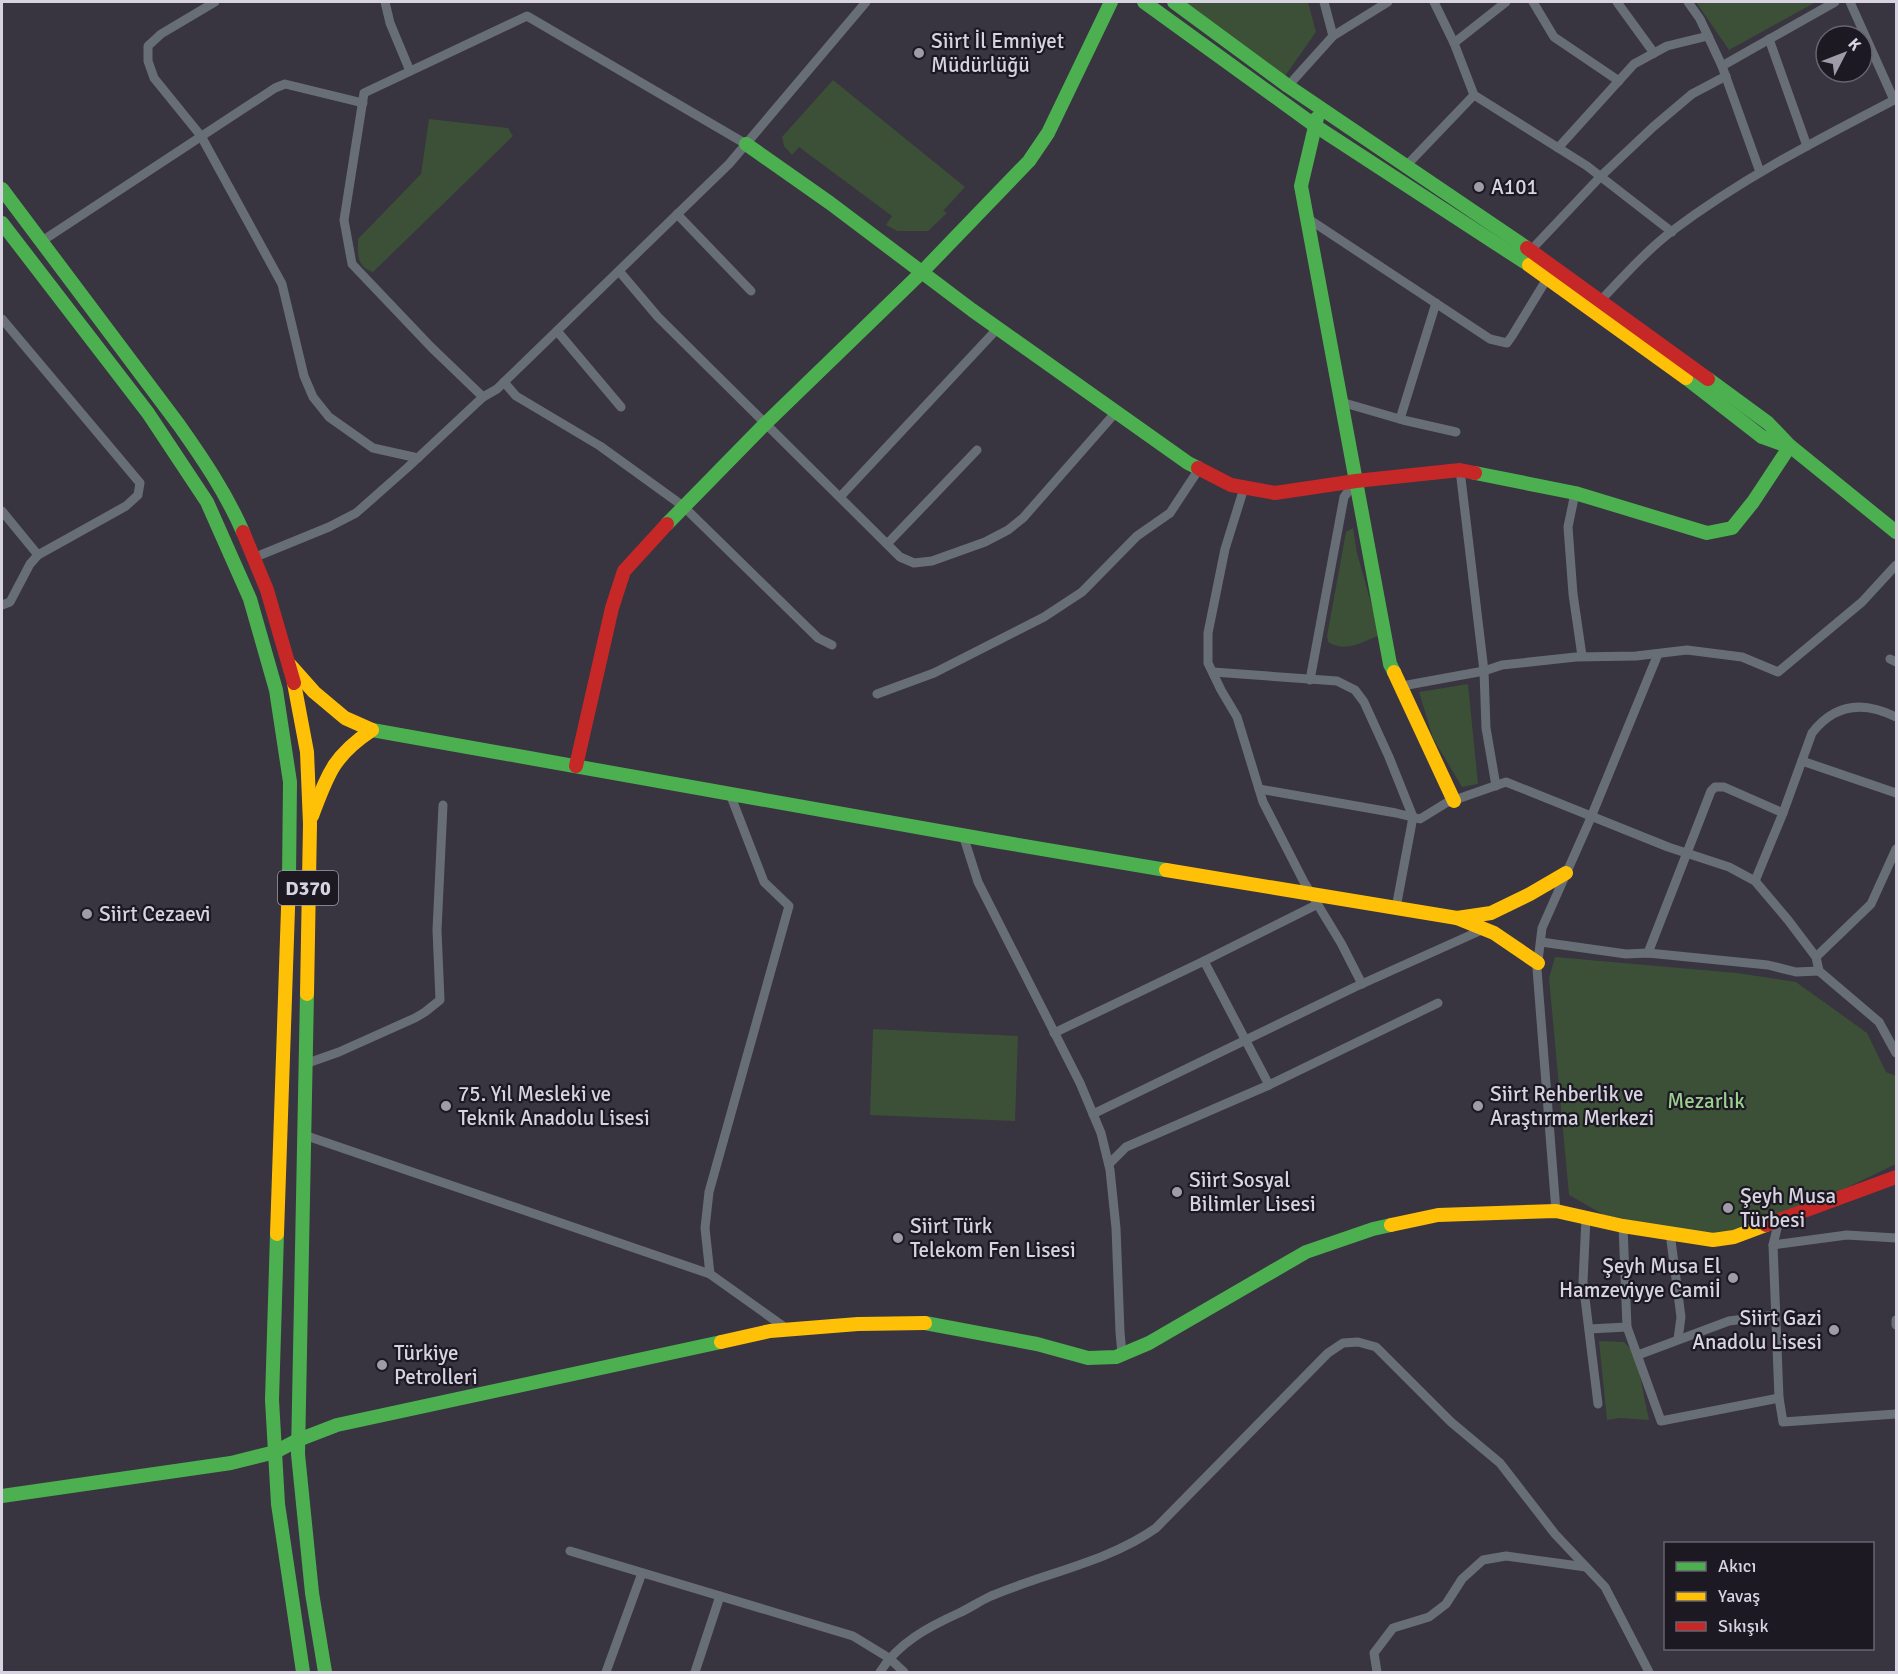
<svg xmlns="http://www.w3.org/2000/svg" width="1898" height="1674" font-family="Signika,sans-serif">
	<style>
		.green { fill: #3b5036 }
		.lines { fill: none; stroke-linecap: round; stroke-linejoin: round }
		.street { stroke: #686e75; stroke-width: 9 }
		.fast { stroke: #4caf50; stroke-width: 14 }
		.slow { stroke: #ffc107; stroke-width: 14 }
		.jam { stroke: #c62828; stroke-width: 14 }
		.poi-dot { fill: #9f9ba9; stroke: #1c1923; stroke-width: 2 }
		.labels { text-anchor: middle; stroke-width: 4.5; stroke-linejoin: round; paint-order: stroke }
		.shield { fill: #1c1923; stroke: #9f9ba8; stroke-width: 1.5 }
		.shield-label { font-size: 20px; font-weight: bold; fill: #d7d3e1 }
		.poi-label { font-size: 21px; fill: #d7d3e1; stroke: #1c1923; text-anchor: start }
		.park-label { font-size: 21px; fill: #9bcf8e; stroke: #1c1923 }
	</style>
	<rect width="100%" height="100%" fill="#383440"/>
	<g class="green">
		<path d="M 1176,2 L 1308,2 L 1316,32 L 1285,76 Z"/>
		<path d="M 1696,2 L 1816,2 L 1729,50 Z"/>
		<path d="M 833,80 L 965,187 L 943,211 L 947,213 L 928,231 L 897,231 L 886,225 L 892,216 L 799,147 L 792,155 L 784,146 L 782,137 Z"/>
		<path d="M 429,119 L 508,128 L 513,136 L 373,272 C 356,266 358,255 358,239 L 421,174 Z"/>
		<path d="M 1353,528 L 1357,553 L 1380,635 C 1362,642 1346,653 1328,642 L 1327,636 L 1346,532 Z"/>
		<path d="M 1468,684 L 1478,784 L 1462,787 L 1433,738 L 1419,692 Z"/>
		<path d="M 1555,957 L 1737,973 L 1796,982 L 1867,1033 L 1886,1072 L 1896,1076 L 1896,1164 L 1779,1220 L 1716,1237 L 1604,1215 L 1569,1195 L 1549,978 Z"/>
		<path d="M 873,1029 L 1018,1036 L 1015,1121 L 870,1115 Z"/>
		<path d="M 1599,1341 L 1624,1342 L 1633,1351 L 1636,1357 L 1649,1420 L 1620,1418 L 1607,1420 Z"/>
	</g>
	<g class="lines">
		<g class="street">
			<path d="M 215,2 L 161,34 L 148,46 L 148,61 L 154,78 L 201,136 L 282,284 L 304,376 L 313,397 L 329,417 L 373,448 L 418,458"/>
			<path d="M 385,2 L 390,23 L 410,71"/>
			<path d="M 1324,2 L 1333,36"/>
			<path d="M 1434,2 L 1454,43 L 1474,95 L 1587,166 L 1672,232"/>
			<path d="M 1533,2 L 1554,37 L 1619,81"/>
			<path d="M 1617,2 L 1654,53"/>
			<path d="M 1688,2 L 1700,19 L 1722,66"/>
			<path d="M 1850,2 L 1894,100"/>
			<path d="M 1769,39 L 1807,146"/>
			<path d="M 1454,43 L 1506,2"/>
			<path d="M 1288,86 L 1333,36 L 1388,2"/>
			<path d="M 746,144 L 527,16 L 364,93 L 344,220 L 352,264 L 431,347 L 483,397 L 497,389 L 729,164 L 746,144 L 866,2"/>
			<path d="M 1558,148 L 1634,64 L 1667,46 L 1708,36"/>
			<path d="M 1406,166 L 1474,95"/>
			<path d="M 1760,172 L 1722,66 L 1835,2"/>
			<path d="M 677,214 L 751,291"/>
			<path d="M 1307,218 L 1490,339 L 1507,343 L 1512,336 L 1548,277"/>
			<path d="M 42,241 L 275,88 L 285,84 L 363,103"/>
			<path d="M 1531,250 L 1601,176 L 1653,127 L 1692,94 L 1726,76"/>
			<path d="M 619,271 L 658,317 L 900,557 L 914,563 L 932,561 L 985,542 L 1008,530 L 1023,518 L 1116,412"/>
			<path d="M 1600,301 C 1623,277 1646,251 1672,231 C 1742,178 1819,139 1896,99"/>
			<path d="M 2,319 L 140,483 L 138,495 L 126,506 L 38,555 L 30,564 L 10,602 L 2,605"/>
			<path d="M 557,331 L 621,407"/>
			<path d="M 504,382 L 516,396 L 600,446 L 683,506 L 818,638 L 832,645"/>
			<path d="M 1341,402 L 1403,420 L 1456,432"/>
			<path d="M 1400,419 L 1436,303"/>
			<path d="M 1460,470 L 1484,671 L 1486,728 L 1496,786"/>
			<path d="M 1244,488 L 1225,549 L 1208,633 L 1208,663 L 1221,690 L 1237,717 L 1263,802 L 1304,882 L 1341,943 L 1362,984"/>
			<path d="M 1575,493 L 1568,527 L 1573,594 L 1582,656"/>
			<path d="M 840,497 L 998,328"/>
			<path d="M 2,511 L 38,555"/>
			<path d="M 887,544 L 977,450"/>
			<path d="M 253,558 L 329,527 L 356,513 L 407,468 L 483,397"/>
			<path d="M 1890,659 L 1896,662"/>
			<path d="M 1213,672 L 1337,681 L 1355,690 L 1364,702 L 1389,757 L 1413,817 L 1396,908"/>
			<path d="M 1310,680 L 1344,497 L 1356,481"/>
			<path d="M 1402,686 L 1484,671 L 1502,665 L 1576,657 L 1636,656 L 1687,650 L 1742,657 L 1778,672 L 1862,602 L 1896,565"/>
			<path d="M 877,694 L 934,673 L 1044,617 L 1082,592 L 1137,536 L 1170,513 L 1199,469"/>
			<path d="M 1802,761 L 1896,793"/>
			<path d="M 1259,789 L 1396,813 L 1420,819 L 1446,803 L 1506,782 L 1668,847 L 1729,867 L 1755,881 L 1788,920 L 1816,957 L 1819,971 L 1879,1022 L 1896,1053"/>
			<path d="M 730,794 L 764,882 L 789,906 L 709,1192 L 705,1228 L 710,1274 L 787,1329"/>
			<path d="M 963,835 L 978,882 L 1080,1083 L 1101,1133 L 1110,1170 L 1116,1228 L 1120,1332 L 1122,1354"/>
			<path d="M 1755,881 L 1783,813 L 1812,733 C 1835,703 1864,701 1896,717"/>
			<path d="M 1541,942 L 1626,954 L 1648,953 L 1768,965 L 1796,972 L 1819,971"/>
			<path d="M 1648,953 L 1711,791 L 1715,787 L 1724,787 L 1783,813"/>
			<path d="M 1816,957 L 1871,904 L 1896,849"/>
			<path d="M 1204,961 L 1269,1085"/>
			<path d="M 1054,1033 L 1204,961 L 1318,904"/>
			<path d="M 305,1064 L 339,1052 L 415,1018 L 425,1012 L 440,1000 L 437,930 L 443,805"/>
			<path d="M 1093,1114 L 1355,987 L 1484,929"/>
			<path d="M 304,1135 L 710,1274"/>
			<path d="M 1109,1164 L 1126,1147 L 1269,1085 L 1438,1003"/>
			<path d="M 1556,1211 L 1537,969 L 1542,928 L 1589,822 L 1658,654"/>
			<path d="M 1586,1218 L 1583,1282 L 1598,1404"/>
			<path d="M 1623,1226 L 1627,1327 L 1661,1421 L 1779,1398 L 1783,1422 L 1896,1414"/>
			<path d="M 1670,1233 L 1681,1317 L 1678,1339"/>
			<path d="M 1773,1245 L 1847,1235 L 1896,1238"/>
			<path d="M 1896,1320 L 1896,1325"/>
			<path d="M 1589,1329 L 1627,1327"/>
			<path d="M 1638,1355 L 1729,1321 L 1775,1315"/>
			<path d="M 1779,1398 L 1773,1245 L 1779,1220"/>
			<path d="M 570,1551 L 853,1636 L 889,1658 L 904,1672"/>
			<path d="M 606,1672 L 642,1573"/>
			<path d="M 695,1672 L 720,1596"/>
			<path d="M 880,1672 C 898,1643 928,1627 959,1613 C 970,1608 980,1601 991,1596 C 1045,1573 1108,1562 1156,1528 L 1328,1353 L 1343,1343 L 1358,1342 L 1376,1347 L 1451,1422 L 1500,1463 L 1555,1534 L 1605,1587 L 1649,1672"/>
			<path d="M 1377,1672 L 1374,1653 L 1393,1628 L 1429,1617 L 1446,1604 L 1462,1579 L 1483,1560 L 1506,1556 L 1586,1567"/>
		</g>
		<g class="fast">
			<path d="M 1144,2 L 1314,125 L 1529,265"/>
			<path d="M 1174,2 L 1288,86 L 1527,248"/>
			<path d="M 1317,118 L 1301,186 L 1390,664 L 1394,672"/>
			<path d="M 746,144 L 830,203 L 972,310 L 1188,463 L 1198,468"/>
			<path d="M 2,189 L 179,425 C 203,459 226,493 243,532"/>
			<path d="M 2,223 L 148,413 L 207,502 L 250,599 L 276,690 L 290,782 L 289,879"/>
			<path d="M 1686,378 L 1762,437 L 1788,446"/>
			<path d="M 1708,379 L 1768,423 L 1790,446 L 1896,532"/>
			<path d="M 1475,473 L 1575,493 L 1707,533 L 1732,528 L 1753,502 L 1790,446"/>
			<path d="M 667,524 L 766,423 L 922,272 L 1029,161 L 1048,133 L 1111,2"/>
			<path d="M 372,730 L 995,841 L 1166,870"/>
			<path d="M 307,994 L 298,1454 L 312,1593 L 325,1672"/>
			<path d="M 277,1234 L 272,1400 L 278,1504 L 303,1672"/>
			<path d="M 925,1323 L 1037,1344 L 1088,1358 L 1116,1357 L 1149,1343 L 1306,1252 L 1373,1229 L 1391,1225"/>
			<path d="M 2,1496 L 231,1463 L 275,1452 L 298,1440 L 337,1425 L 721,1342"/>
		</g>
		<g class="slow">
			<path d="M 1529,265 L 1686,378"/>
			<path d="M 290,665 L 314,692 L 345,718 L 372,730 C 333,756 328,774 312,816"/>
			<path d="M 1394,672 L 1454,801"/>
			<path d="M 294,683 L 307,752 L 310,824 L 307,994"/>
			<path d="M 1166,870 L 1457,918"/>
			<path d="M 1538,963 L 1494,933 L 1457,918 L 1491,913 L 1530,894 L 1566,873"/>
			<path d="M 1391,1225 L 1438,1215 L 1556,1211 L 1623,1226 L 1713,1240 L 1734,1237 L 1766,1225"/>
			<path d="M 277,1234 L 289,879"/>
			<path d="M 721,1342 L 770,1331 L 858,1324 L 925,1323"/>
		</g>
		<g class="jam">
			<path d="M 1527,248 L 1708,379"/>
			<path d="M 1198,468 L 1231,485 L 1275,493 L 1356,481 L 1460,470 L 1475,473"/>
			<path d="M 243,532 L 267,590 L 294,683"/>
			<path d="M 576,766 L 612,608 L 624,571 L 667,524"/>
			<path d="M 1766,1225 L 1896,1177"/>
		</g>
	</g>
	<g class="poi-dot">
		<circle cx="919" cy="53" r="6"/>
		<circle cx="1479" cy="187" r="6"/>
		<circle cx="87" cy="914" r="6"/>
		<circle cx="446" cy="1106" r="6"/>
		<circle cx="1478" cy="1106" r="6"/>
		<circle cx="1177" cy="1192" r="6"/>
		<circle cx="1728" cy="1208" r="6"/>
		<circle cx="898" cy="1238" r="6"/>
		<circle cx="1733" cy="1278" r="6"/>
		<circle cx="1834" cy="1330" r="6"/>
		<circle cx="382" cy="1365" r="6"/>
	</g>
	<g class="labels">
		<rect class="shield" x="278" y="871" width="60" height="34" rx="4.5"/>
		<g class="shield-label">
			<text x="308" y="895">D370</text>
		</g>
		<g class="poi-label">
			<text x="931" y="48">Siirt İl Emniyet<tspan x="931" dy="24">Müdürlüğü</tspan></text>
			<text x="1491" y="194">A101</text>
			<text x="99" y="921">Siirt Cezaevi</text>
			<text x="458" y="1101">75. Yıl Mesleki ve<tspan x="458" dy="24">Teknik Anadolu Lisesi</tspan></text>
			<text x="1490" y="1101">Siirt Rehberlik ve<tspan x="1490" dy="24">Araştırma Merkezi</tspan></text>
			<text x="1189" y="1187">Siirt Sosyal<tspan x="1189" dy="24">Bilimler Lisesi</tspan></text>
			<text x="1740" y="1203">Şeyh Musa<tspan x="1740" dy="24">Türbesi</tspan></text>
			<text x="910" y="1233">Siirt Türk<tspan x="910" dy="24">Telekom Fen Lisesi</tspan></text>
			<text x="1721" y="1273" text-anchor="end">Şeyh Musa El<tspan x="1721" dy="24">Hamzeviyye Camiİ</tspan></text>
			<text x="1822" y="1325" text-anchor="end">Siirt Gazi<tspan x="1822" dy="24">Anadolu Lisesi</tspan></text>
			<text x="394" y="1360">Türkiye<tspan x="394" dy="24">Petrolleri</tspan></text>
		</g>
		<g class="park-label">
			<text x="1706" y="1108">Mezarlık</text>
		</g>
	</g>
	<rect width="1898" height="1674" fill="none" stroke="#d7d3e1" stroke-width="6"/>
	<rect x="1664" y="1542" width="210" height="108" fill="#1c1923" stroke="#67636f" stroke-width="1.5"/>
	<rect x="1676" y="1562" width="30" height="9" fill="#4caf50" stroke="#67636f" stroke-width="1.5"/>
	<text x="1718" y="1572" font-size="18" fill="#d7d3e1">Akıcı</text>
	<rect x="1676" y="1592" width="30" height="9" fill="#ffc107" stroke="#67636f" stroke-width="1.5"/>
	<text x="1718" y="1602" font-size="18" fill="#d7d3e1">Yavaş</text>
	<rect x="1676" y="1622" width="30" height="9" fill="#c62828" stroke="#67636f" stroke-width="1.5"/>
	<text x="1718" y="1632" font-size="18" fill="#d7d3e1">Sıkışık</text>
	<g transform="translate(1844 54) rotate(48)"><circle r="28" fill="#1c1923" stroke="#67636f" stroke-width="1.5"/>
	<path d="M0-4.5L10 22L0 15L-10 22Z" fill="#9f9ba9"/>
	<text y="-9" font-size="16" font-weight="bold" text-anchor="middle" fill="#d7d3e1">K</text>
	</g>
</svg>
